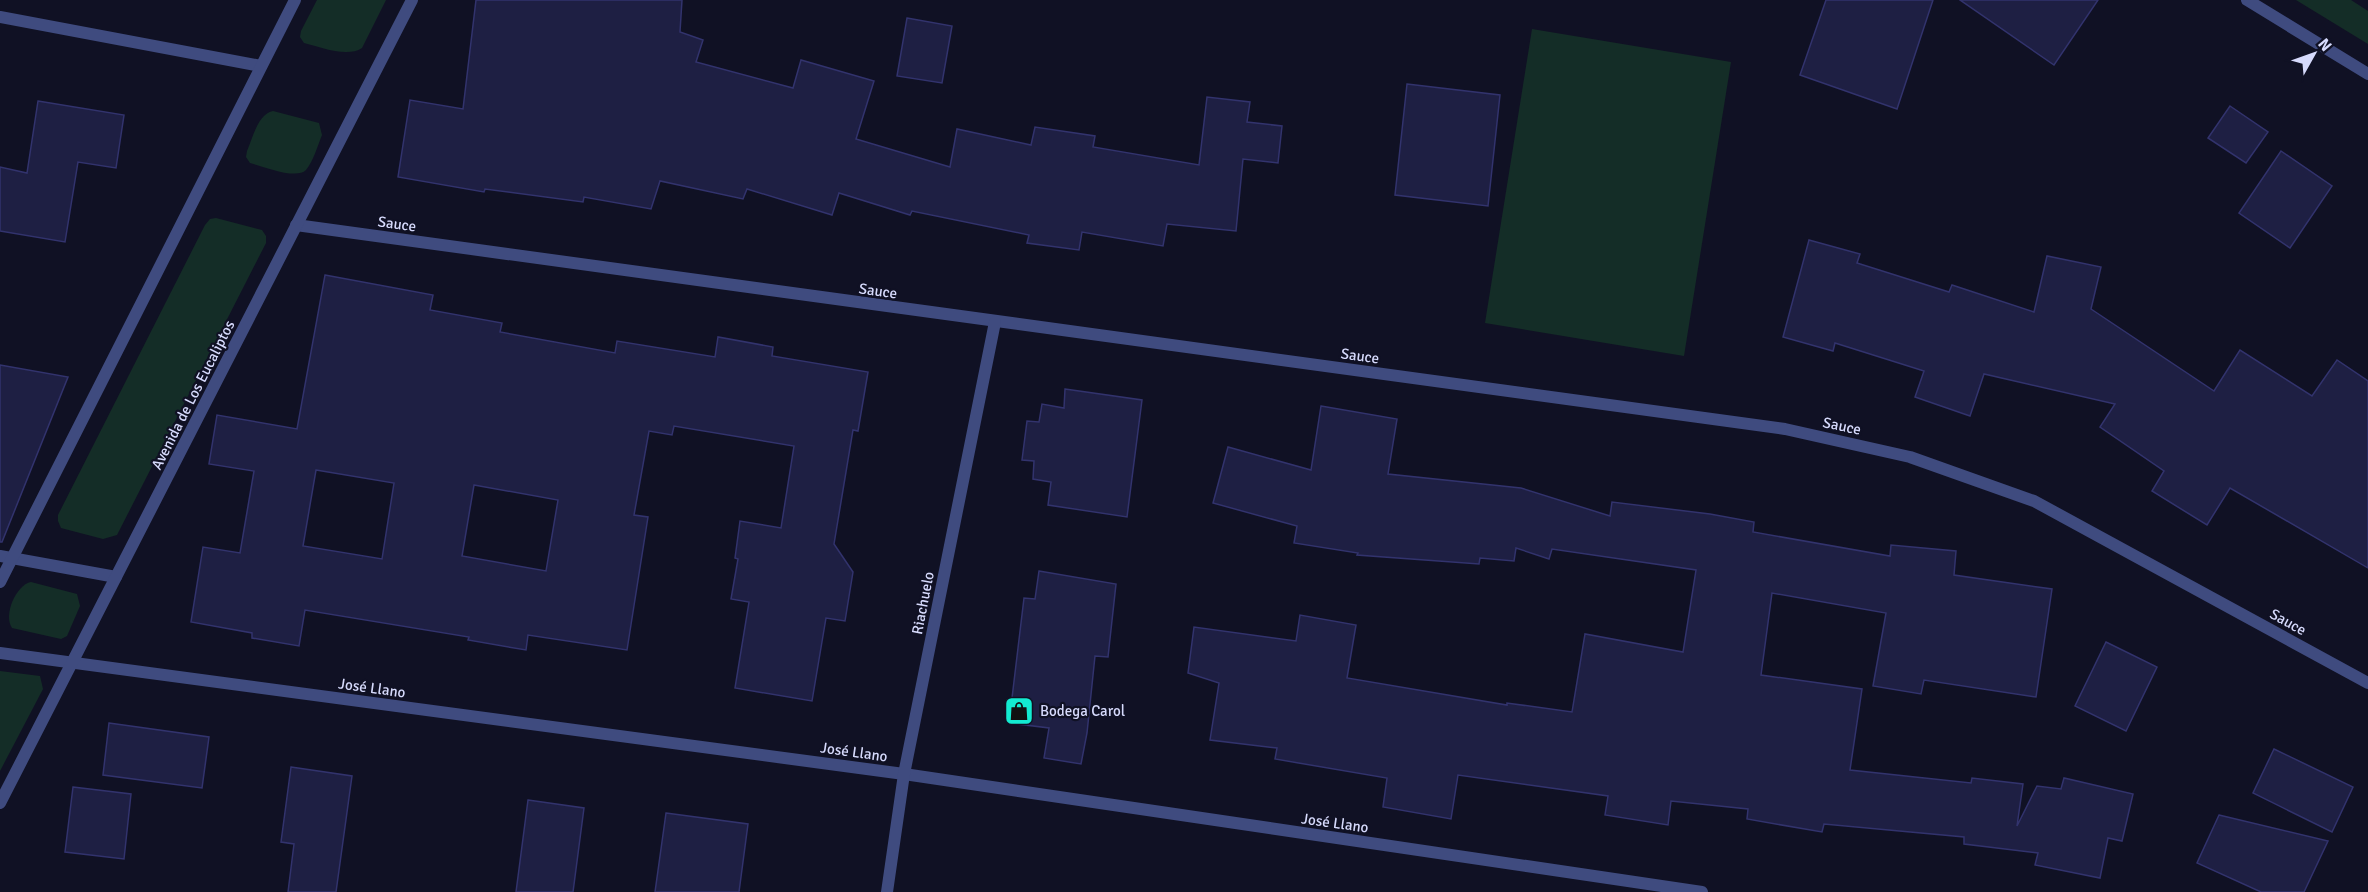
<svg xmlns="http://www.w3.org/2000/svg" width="2368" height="892" font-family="Signika,sans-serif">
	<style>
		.green { fill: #142d27 }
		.building { fill: #1e1f43; stroke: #32336d; stroke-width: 1.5; fill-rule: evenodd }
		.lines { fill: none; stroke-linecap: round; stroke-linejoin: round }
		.minor { stroke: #3f4b7f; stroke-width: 12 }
		.tertiary { stroke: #3f4b7f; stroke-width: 12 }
		.labels { text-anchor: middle; stroke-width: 4.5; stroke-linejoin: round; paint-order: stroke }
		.street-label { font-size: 15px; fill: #d6dafc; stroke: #101124 }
		.poi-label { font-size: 15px; fill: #d6dafc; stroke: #101124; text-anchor: start }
	</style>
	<rect width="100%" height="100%" fill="#101124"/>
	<g class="green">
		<path d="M 317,0 L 386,0 L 362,48 C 347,58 320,47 304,43 L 300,37 L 301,31 Z"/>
		<path d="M 2296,0 L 2351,0 L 2368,11 L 2368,44 Z"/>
		<path d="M 1532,29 L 1731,62 L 1684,356 L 1485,323 Z"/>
		<path d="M 273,111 L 319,123 L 322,135 C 318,145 313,162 306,170 C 296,180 262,166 250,163 L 246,157 L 247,151 C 253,137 258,114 273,111 Z"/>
		<path d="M 216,218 L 262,230 L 266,236 L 266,243 L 117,535 L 103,539 L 61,528 L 58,521 L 58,515 L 205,225 L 210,219 Z"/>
		<path d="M 31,582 L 77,594 L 80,606 L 67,636 L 61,639 L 12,628 C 3,615 16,585 31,582 Z"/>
		<path d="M 0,671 L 40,676 L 43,689 L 0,771 Z"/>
	</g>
	<g class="building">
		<path d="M 476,0 L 682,0 L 680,32 L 703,40 L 696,62 L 793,88 L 801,60 L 874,81 L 856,139 L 950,167 L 957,129 L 1031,145 L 1035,127 L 1095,136 L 1093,147 L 1199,165 L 1207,97 L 1250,102 L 1247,122 L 1282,126 L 1278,163 L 1243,159 L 1236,231 L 1167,224 L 1163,246 L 1082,232 L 1079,250 L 1027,243 L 1029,235 L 912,211 L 910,215 L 839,193 L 832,215 L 747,189 L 743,199 L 660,181 L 651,209 L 584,197 L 583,202 L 485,189 L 484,192 L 398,177 L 410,100 L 463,109 Z"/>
		<path d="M 1826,0 L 1933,0 L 1897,109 L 1800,75 Z"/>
		<path d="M 1960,0 L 2098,0 L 2054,65 Z"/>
		<path d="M 907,18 L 952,26 L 942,83 L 897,76 Z"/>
		<path d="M 1407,84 L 1500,95 L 1488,206 L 1395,195 Z"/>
		<path d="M 38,101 L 124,115 L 116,168 L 78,162 L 65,242 L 0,231 L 0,167 L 27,173 Z"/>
		<path d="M 2230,106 L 2268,132 L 2246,163 L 2208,138 Z"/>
		<path d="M 2281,151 L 2332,186 L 2290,248 L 2239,213 Z"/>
		<path d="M 1809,240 L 1860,254 L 1857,263 L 1949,292 L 1952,285 L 2034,312 L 2047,256 L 2101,267 L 2091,309 L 2214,391 L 2240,350 L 2312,396 L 2337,360 L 2368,381 L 2368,568 L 2230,488 L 2207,525 L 2152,491 L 2164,471 L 2100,427 L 2115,404 L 1984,374 L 1970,416 L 1915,397 L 1924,371 L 1835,343 L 1833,351 L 1783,337 Z"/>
		<path d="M 325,275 L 433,295 L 430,310 L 502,323 L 500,332 L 615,353 L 617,341 L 715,357 L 718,337 L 773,347 L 772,356 L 868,372 L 858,431 L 853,430 L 834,544 L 853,572 L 845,621 L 826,618 L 812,701 L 735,688 L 749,602 L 731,599 L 738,559 L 735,558 L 740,521 L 781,528 L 794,446 L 674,426 L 672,435 L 649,431 L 634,515 L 648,517 L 627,650 L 528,635 L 526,650 L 468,640 L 469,637 L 305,610 L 299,646 L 252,638 L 252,633 L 191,622 L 203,547 L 240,553 L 254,471 L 209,464 L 217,415 L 297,429 ZM 316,470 L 394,483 L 382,559 L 303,546 ZM 474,485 L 558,500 L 546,571 L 462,556 Z"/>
		<path d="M 0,365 L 68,377 L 2,542 L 0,542 Z"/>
		<path d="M 1065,389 L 1142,400 L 1127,517 L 1048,505 L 1051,482 L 1033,479 L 1034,461 L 1022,460 L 1027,421 L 1039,422 L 1042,404 L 1064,408 Z"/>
		<path d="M 1321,406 L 1397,419 L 1388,474 L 1521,488 L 1610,516 L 1612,502 L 1710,514 L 1754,522 L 1753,532 L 1890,556 L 1891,545 L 1956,551 L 1954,575 L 2052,589 L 2036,697 L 1924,680 L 1921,694 L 1873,686 L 1886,613 L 1772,593 L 1761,675 L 1862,689 L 1850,770 L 1971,783 L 1972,778 L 2023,784 L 2017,826 L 2037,786 L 2061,789 L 2064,778 L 2133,794 L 2122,841 L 2108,838 L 2100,878 L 2035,865 L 2038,853 L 1964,844 L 1964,837 L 1824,824 L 1822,832 L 1747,819 L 1748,809 L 1671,801 L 1668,825 L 1605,815 L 1608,796 L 1458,775 L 1451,819 L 1383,807 L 1387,778 L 1275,759 L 1277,748 L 1210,740 L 1219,683 L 1188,673 L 1194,627 L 1296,641 L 1300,615 L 1356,625 L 1347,678 L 1507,705 L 1507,703 L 1572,712 L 1585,634 L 1683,652 L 1696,570 L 1552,549 L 1549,559 L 1516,548 L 1514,561 L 1480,558 L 1479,564 L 1357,555 L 1358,553 L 1294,543 L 1297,526 L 1213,503 L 1228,447 L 1311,470 Z"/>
		<path d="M 1039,571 L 1116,584 L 1108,657 L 1095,656 L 1087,733 L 1081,764 L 1044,758 L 1049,728 L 1009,723 L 1024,598 L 1035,599 Z"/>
		<path d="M 2106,642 L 2157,667 L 2126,731 L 2075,706 Z"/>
		<path d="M 109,723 L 209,737 L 202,788 L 103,775 Z"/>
		<path d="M 2274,749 L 2353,787 L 2332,832 L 2253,793 Z"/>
		<path d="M 291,767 L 352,776 L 336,892 L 288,892 L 294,844 L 281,842 Z"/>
		<path d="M 73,787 L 131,794 L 124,859 L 65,852 Z"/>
		<path d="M 528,800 L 584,808 L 573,892 L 516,892 Z"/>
		<path d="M 666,813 L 748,824 L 739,892 L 655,892 Z"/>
		<path d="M 2219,815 L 2328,841 L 2304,892 L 2261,892 L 2197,863 Z"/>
	</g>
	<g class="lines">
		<g class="minor">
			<path d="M 0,17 L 261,66"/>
			<path d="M 296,225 L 1785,429 L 1910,457 L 2034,501 L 2368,683"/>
			<path d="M 0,556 L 116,577"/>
			<path d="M 0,653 L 904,774 L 1702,892"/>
			<path d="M 887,892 L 904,774 L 995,322"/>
		</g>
		<g class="tertiary">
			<path d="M 2247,0 L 2368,74"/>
			<path d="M 0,582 L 295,0"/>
			<path d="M 0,803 L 412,0"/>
		</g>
	</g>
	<defs>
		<g id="shop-square" transform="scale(1.5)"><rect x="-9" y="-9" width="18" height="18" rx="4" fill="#13ebd1" stroke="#101124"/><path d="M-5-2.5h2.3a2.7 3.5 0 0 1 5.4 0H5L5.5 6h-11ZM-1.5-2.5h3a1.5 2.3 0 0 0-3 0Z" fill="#111"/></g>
	</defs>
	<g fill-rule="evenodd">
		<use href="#shop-square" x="1019" y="711"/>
	</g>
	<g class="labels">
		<g class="street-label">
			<text transform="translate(397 224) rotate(8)" y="5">Sauce</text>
			<text transform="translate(878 291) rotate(8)" y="5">Sauce</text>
			<text transform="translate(1360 356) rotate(8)" y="5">Sauce</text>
			<text transform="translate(193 395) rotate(-63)" y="5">Avenida de Los Eucaliptos</text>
			<text transform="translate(1842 426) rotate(12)" y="5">Sauce</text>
			<text transform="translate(923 603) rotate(-79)" y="5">Riachuelo</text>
			<text transform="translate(2288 622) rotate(29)" y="5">Sauce</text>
			<text transform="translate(372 688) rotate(8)" y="5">José Llano</text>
			<text transform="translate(854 752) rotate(8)" y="5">José Llano</text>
			<text transform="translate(1335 823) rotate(8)" y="5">José Llano</text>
		</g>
		<g class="poi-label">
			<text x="1040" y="716">Bodega Carol</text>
		</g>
	</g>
	<g transform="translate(2314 54) rotate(50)" stroke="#101124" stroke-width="4.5" paint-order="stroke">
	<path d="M0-4.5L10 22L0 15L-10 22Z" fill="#d6dafc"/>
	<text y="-9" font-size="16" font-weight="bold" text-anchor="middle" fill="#d6dafc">N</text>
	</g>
</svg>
